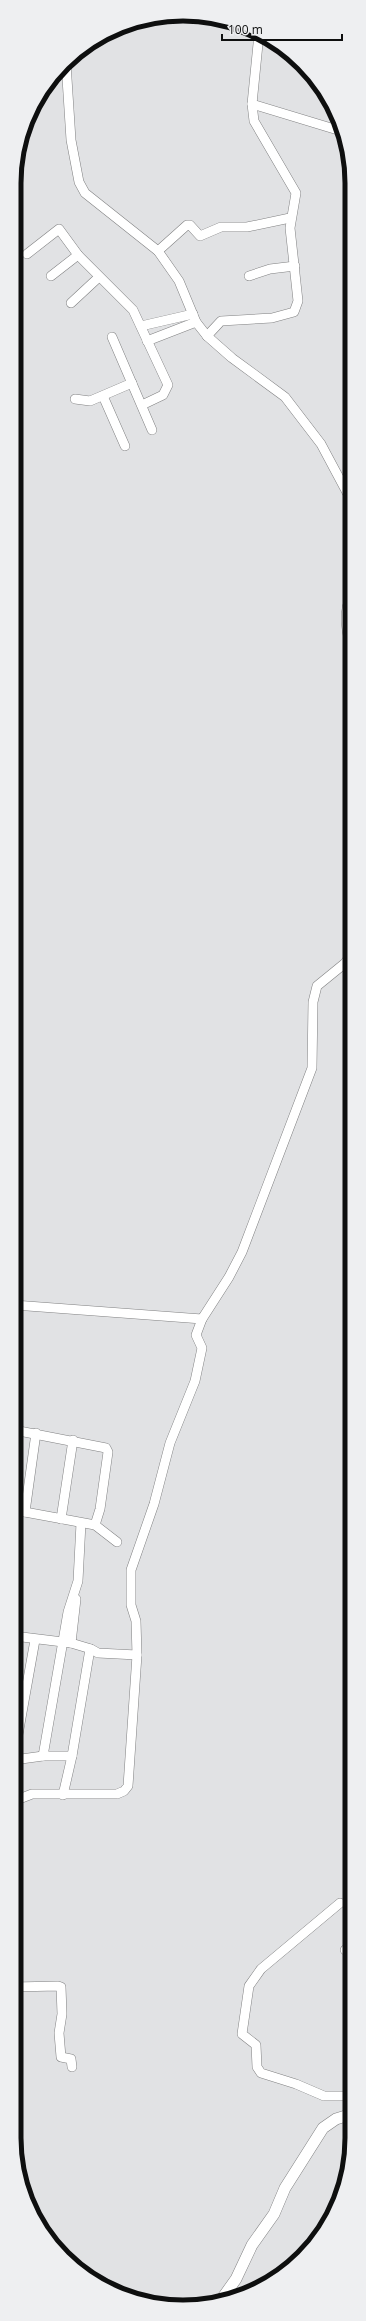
<svg xmlns="http://www.w3.org/2000/svg" width="366" height="2321" font-family="'Open Sans',sans-serif">
	<style>
		.lines { fill: none; stroke-linecap: round; stroke-linejoin: round }
		.minor-casing { stroke: #808182; stroke-width: 10 }
		.tertiary-casing { stroke: #808182; stroke-width: 12 }
		.minor { stroke: #fff; stroke-width: 9 }
		.tertiary { stroke: #fff; stroke-width: 11 }
		.rim { fill: none; stroke: #0e0f0f; stroke-width: 5 }
	</style>
	<rect width="100%" height="100%" fill="#e1e2e4"/>
	<g class="lines">
		<g class="minor-casing">
			<g id="minor">
				<path d="M 66,63 L 71,140 L 79,182 L 85,193 L 158,251 L 179,281 L 196,322 L 207,336 L 232,358 L 285,397 L 321,444 L 352,502"/>
				<path d="M 252,104 L 341,131"/>
				<path d="M 158,251 L 187,225 L 190,225 L 200,236 L 221,227 L 247,227 L 290,218"/>
				<path d="M 27,254 L 59,229 L 78,255 L 133,310 L 168,385 L 163,395 L 142,405"/>
				<path d="M 51,276 L 78,255"/>
				<path d="M 249,276 L 270,269 L 295,266"/>
				<path d="M 71,303 L 99,277"/>
				<path d="M 141,326 L 193,314"/>
				<path d="M 207,336 L 221,321 L 272,318 L 294,312 L 298,301 L 290,228 L 296,193 L 254,121 L 252,104 L 259,34"/>
				<path d="M 112,337 L 152,430"/>
				<path d="M 147,341 L 196,322"/>
				<path d="M 103,396 L 125,446"/>
				<path d="M 75,399 L 90,401 L 132,383"/>
				<path d="M 352,595 C 341,612 348,636 352,655"/>
				<path d="M 352,692 L 349,711 L 352,728"/>
				<path d="M 352,905 L 350,929 L 352,938"/>
				<path d="M 14,1305 L 202,1319 L 229,1277 L 242,1252 L 312,1068 L 313,1002 L 317,986 L 344,964 L 352,954"/>
				<path d="M 14,1430 L 106,1448 L 108,1452 L 100,1509 L 95,1525"/>
				<path d="M 14,1510 L 95,1525 L 117,1542"/>
				<path d="M 25,1512 L 36,1433"/>
				<path d="M 61,1519 L 73,1440"/>
				<path d="M 14,1636 L 71,1643 L 91,1649 L 98,1653 L 137,1655"/>
				<path d="M 71,1643 L 76,1599"/>
				<path d="M 43,1756 L 68,1612 L 78,1581 L 81,1523"/>
				<path d="M 72,1756 L 90,1649"/>
				<path d="M 14,1757 L 35,1640"/>
				<path d="M 14,1760 L 43,1756 L 72,1756 L 63,1795"/>
				<path d="M 14,1801 L 32,1794 L 117,1794 L 124,1791 L 128,1786 L 137,1655 L 136,1621 L 131,1605 L 131,1570 L 154,1504 L 170,1443 L 195,1381 L 202,1348 L 196,1335 L 202,1319"/>
				<path d="M 340,1903 L 261,1969 L 249,1986 L 242,2034 L 256,2045 L 257,2067 L 261,2073 L 296,2084 L 324,2096 L 352,2096"/>
				<path d="M 345,1950 L 352,1953"/>
				<path d="M 14,1987 L 58,1986 L 61,1987 L 62,2014 L 59,2033 L 61,2057 L 71,2059 L 72,2067"/>
			</g>
		</g>
		<g class="tertiary-casing">
			<path id="tertiary" d="M 221,2300 L 236,2279 L 252,2245 L 274,2214 L 285,2188 L 323,2128 L 336,2119 L 352,2114"/>
		</g>
		<use href="#minor" class="minor"/>
		<use href="#tertiary" class="tertiary"/>
	</g>
	<path d="M0 0H366V2321H0ZM183 21H183A162 162 0 0 1 345 183V2138A162 162 0 0 1 183 2300H183A162 162 0 0 1 21 2138V183A162 162 0 0 1 183 21Z" fill="#eeeff1" fill-rule="evenodd"/>
	<path class="rim" d="M183 21H183A162 162 0 0 1 345 183V2138A162 162 0 0 1 183 2300H183A162 162 0 0 1 21 2138V183A162 162 0 0 1 183 21Z"/>
	<path d="M222 34v6h120v-6" fill="none" stroke="#0e0f0f" stroke-width="2"/>
	<text x="228" y="34" font-size="12" fill="#0e0f0f" stroke="#eeeff1" stroke-width="3" paint-order="stroke">100 m</text>
</svg>
